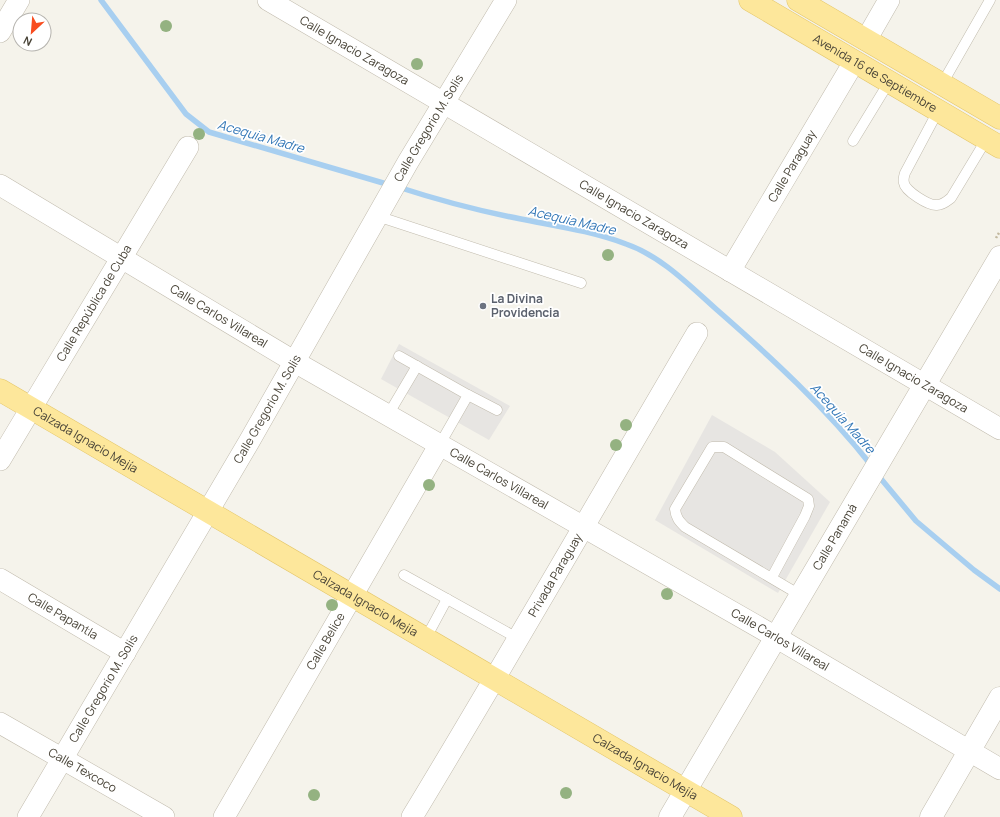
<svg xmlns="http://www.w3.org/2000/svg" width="1000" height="817" font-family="Manrope,sans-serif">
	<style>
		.parking { fill: #e7e5e2 }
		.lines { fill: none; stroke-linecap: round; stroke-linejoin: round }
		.stream { stroke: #a8cff0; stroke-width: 5.5 }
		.service-casing { stroke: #c1bbad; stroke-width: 11 }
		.minor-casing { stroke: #c1bbad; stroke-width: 22 }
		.tertiary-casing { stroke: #c1bbad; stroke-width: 23 }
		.primary-casing { stroke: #e4c66a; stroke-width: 23 }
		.path { stroke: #c2b89e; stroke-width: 2.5; stroke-dasharray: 2 2; stroke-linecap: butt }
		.service { stroke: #fff; stroke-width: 10 }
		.minor { stroke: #fff; stroke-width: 21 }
		.tertiary { stroke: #fff; stroke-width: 22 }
		.primary { stroke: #fde79b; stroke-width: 22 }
		.tree { fill: #94b281 }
		.worship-dot { fill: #6b7280; stroke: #fff; stroke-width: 1.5 }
		.labels { text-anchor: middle; stroke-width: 3.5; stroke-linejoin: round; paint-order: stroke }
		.street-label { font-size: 12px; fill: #494438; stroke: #fff }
		.worship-label { font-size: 12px; font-weight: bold; fill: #5b616d; stroke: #fff; text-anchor: start }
		.water-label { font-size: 13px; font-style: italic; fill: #3176b6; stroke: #fff }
	</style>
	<rect width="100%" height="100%" fill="#f5f3eb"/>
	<g class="parking">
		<path d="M 399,344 L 510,406 L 489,440 L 381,379 Z"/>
		<path d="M 712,415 L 775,452 L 830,502 L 778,593 L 655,520 Z"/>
	</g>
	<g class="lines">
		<g class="stream">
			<path d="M 101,0 L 186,114 L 209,132 L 390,185"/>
			<path d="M 398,187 C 438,200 479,211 521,219 C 556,226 592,231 626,244 C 661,256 689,285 716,309 C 771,357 826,408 871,465"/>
			<path d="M 877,474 L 916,521 L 974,570 L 1000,589"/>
		</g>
		<g class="service-casing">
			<g id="service">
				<path d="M 942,84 L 990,0"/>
				<path d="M 938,111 L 905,173 C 904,176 903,180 904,183 C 905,191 929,206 937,205 C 943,205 947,201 951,198 L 986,140"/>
				<path d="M 853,141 L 889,82"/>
				<path d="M 377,216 L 581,283"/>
				<path d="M 399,356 L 468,395 L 440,444"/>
				<path d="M 468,395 L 497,410"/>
				<path d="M 388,415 L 417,366"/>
				<path d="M 404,575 L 519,639"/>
				<path d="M 772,577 L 805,516 L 809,506 L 808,499 L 724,447 L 712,447 L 675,509 C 676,518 679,521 685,527 L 800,595"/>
				<path d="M 426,638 L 447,599"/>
			</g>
		</g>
		<g class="minor-casing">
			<g id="minor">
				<path id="s1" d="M 268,0 L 1000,429"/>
				<path d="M 0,32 L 19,0"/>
				<path d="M 866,40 L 889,0"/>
				<path id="s2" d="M 0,185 L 295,362 L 762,629 L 1000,769"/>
				<path id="s3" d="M 730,271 L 854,62"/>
				<path id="s4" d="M 0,460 L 188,147"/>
				<path id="s5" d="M 0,579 L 125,653"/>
				<path id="s6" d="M 0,723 L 164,817"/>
				<path id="s7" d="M 28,817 L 250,440 L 408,162 L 506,0"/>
				<path id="s8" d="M 224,817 L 440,444"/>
				<path id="s9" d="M 412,817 C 509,657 602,494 697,333"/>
			</g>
		</g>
		<g class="tertiary-casing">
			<g id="tertiary">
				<path id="s10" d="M 670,817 L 1000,257"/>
				<path d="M 931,817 L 1000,698"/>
			</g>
		</g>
		<g class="primary-casing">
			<g id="primary">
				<path id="s11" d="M 750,0 L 1000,147"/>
				<path d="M 798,0 L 1000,118"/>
				<path id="s12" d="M 0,390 L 731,817"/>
			</g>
		</g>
		<path class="path" d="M 996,238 L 1000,231"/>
		<use href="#service" class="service"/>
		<use href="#minor" class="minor"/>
		<use href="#tertiary" class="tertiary"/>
		<use href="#primary" class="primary"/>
	</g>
	<g class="tree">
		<circle cx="166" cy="26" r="6"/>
		<circle cx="417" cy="64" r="6"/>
		<circle cx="199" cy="134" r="6"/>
		<circle cx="608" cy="255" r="6"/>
		<circle cx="626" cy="425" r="6"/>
		<circle cx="616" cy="445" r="6"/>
		<circle cx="429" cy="485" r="6"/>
		<circle cx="667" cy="594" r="6"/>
		<circle cx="332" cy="605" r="6"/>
		<circle cx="566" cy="793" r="6"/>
		<circle cx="314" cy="795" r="6"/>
	</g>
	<circle class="worship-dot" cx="483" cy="306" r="4"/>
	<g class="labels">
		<g class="street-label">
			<text dy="4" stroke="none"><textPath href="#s1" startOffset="100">Calle Ignacio Zaragoza</textPath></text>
			<text dy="4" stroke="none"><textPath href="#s11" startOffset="145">Avenida 16 de Septiembre</textPath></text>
			<text dy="4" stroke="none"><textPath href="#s7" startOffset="797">Calle Gregorio M. Solis</textPath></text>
			<text dy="4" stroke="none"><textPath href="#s3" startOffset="122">Calle Paraguay</textPath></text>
			<text dy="4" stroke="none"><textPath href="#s1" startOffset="424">Calle Ignacio Zaragoza</textPath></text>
			<text dy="4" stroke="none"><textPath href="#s4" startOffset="183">Calle República de Cuba</textPath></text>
			<text dy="4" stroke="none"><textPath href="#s2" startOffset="255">Calle Carlos Villareal</textPath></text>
			<text dy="4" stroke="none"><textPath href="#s1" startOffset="748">Calle Ignacio Zaragoza</textPath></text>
			<text dy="4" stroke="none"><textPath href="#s7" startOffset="473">Calle Gregorio M. Solis</textPath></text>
			<text dy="4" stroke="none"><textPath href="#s12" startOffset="99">Calzada Ignacio Mejía</textPath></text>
			<text dy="4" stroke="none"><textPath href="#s2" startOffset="579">Calle Carlos Villareal</textPath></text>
			<text dy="4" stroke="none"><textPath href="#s10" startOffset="325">Calle Panamá</textPath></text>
			<text dy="4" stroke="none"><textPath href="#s9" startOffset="281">Privada Paraguay</textPath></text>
			<text dy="4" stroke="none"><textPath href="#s12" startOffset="423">Calzada Ignacio Mejía</textPath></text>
			<text dy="4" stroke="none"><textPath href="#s5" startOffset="73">Calle Papantla</textPath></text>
			<text dy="4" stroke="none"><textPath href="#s2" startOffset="903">Calle Carlos Villareal</textPath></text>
			<text dy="4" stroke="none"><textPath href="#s8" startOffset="203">Calle Belice</textPath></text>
			<text dy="4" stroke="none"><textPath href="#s7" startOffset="149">Calle Gregorio M. Solis</textPath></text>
			<text dy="4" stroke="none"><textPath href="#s12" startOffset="747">Calzada Ignacio Mejía</textPath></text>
			<text dy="4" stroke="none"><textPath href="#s6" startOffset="95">Calle Texcoco</textPath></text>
		</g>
		<g class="worship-label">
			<text x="491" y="303">La Divina<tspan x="491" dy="14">Providencia</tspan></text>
		</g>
		<g class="water-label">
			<text transform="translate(261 136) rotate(16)" y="5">Acequia Madre</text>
			<text transform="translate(572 220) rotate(13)" y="5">Acequia Madre</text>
			<text transform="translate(843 418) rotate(48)" y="5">Acequia Madre</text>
		</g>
	</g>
	<g transform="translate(32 32) rotate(206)"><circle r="19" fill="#ffffff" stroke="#b6b4af"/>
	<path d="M0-3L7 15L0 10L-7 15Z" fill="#f84c1f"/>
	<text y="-6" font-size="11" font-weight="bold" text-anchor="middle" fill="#494438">N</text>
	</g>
</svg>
